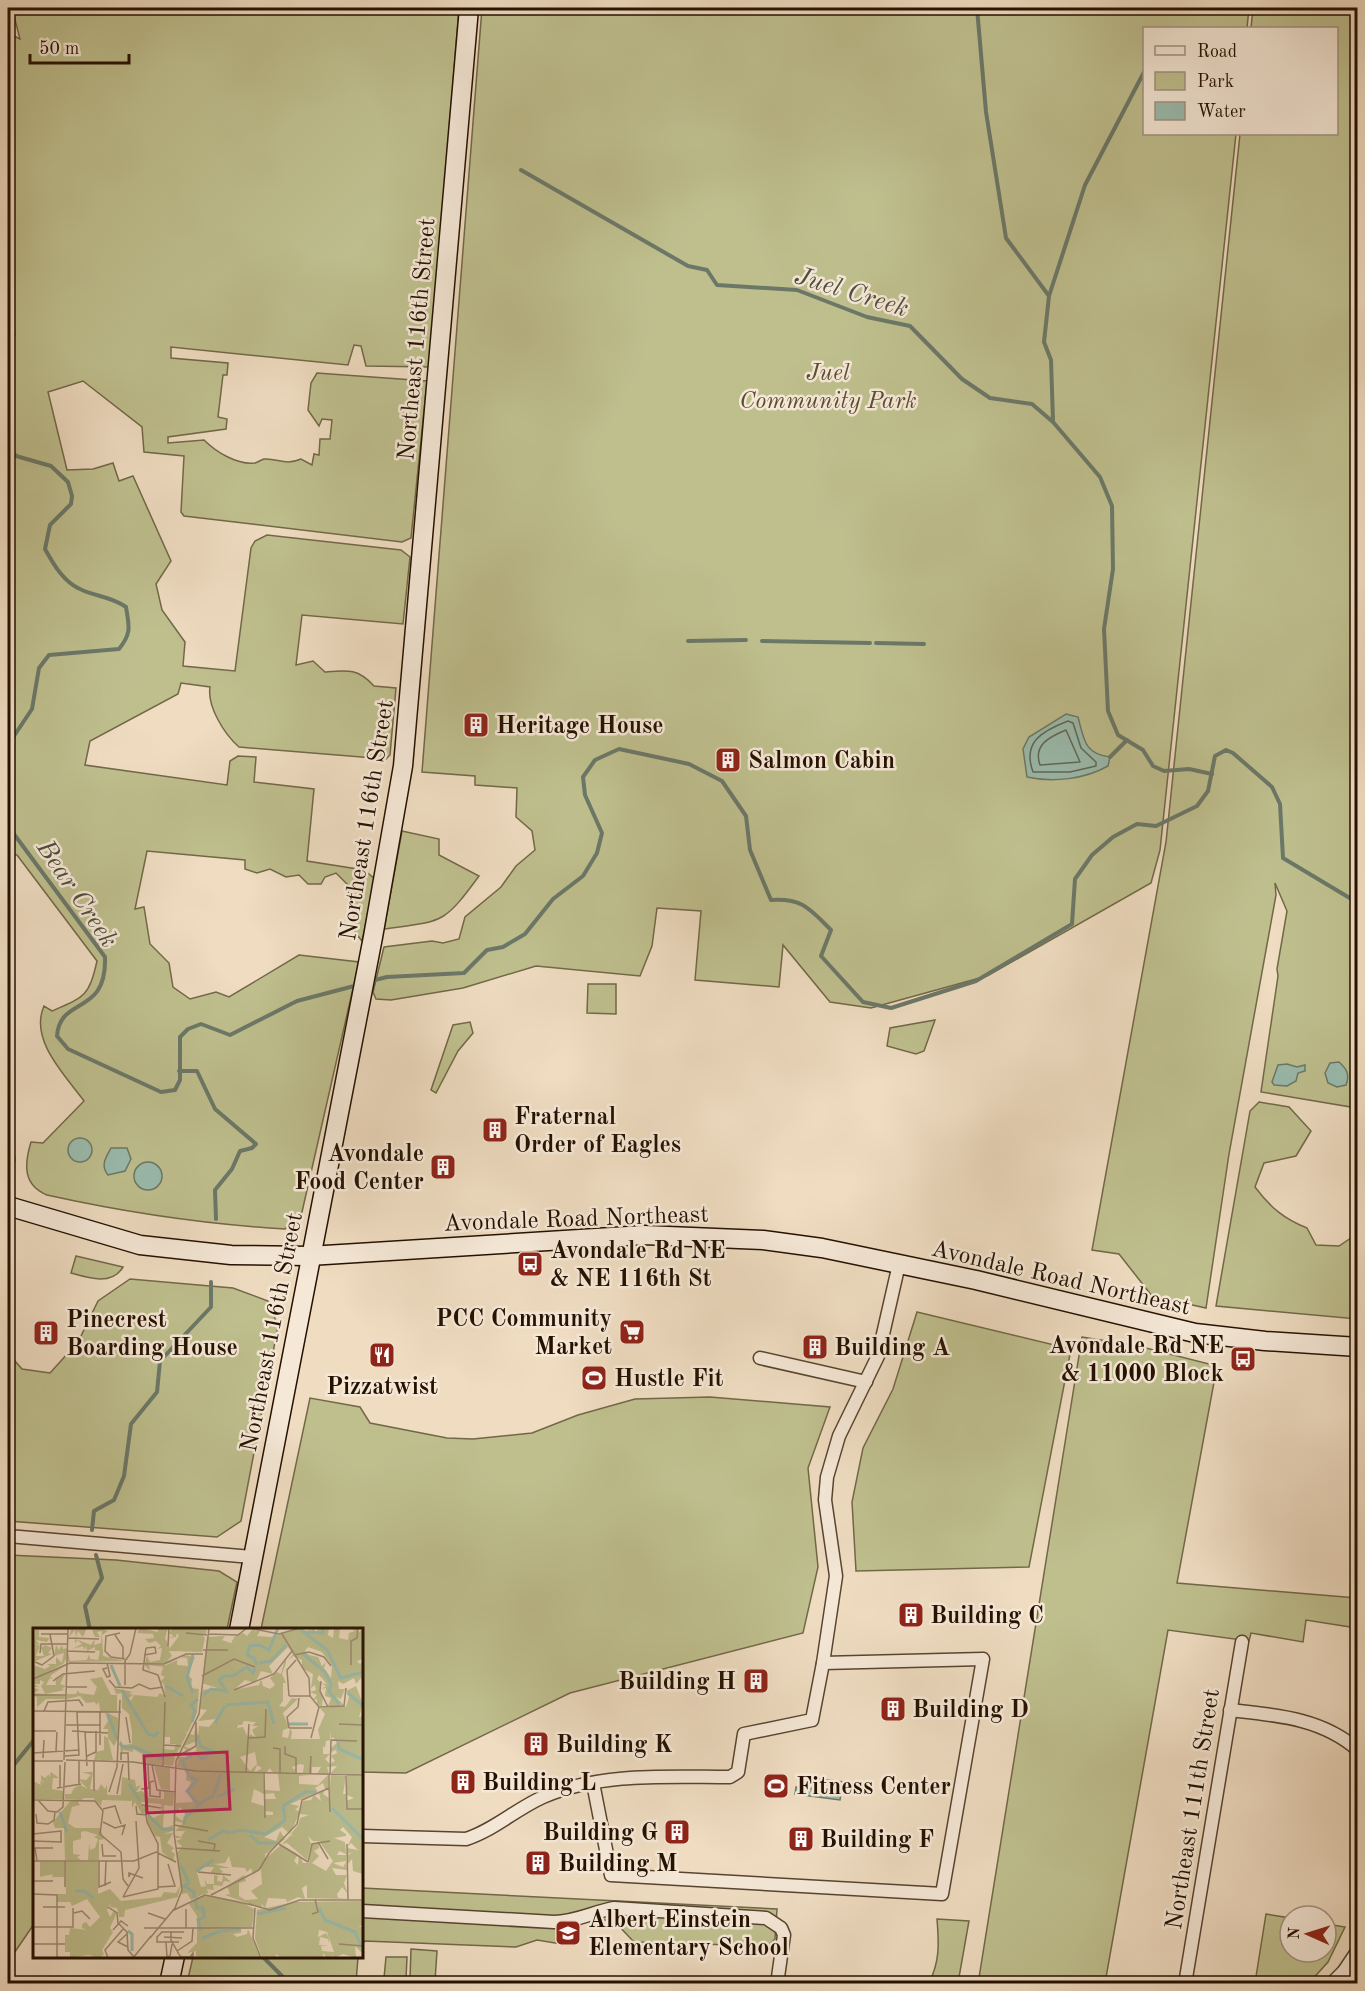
<svg xmlns="http://www.w3.org/2000/svg" width="1365" height="1991" font-family="'Old Standard TT',serif">
	<style>
		.green { fill: #bfbf8e; stroke: #726847; stroke-width: 1.5 }
		.water { fill: #9abcae; stroke: #6b7868; stroke-width: 1.5 }
		.lines { fill: none; stroke-linecap: round; stroke-linejoin: round }
		.shore { stroke: #606657; stroke-width: 1.5 }
		.stream { stroke: #6b7868; stroke-width: 4 }
		.street-casing { stroke: #584430; stroke-width: 15 }
		.secondary-casing { stroke: #251100; stroke-width: 21 }
		.street { stroke: #f5e8d7; stroke-width: 12 }
		.secondary { stroke: #f5e8d7; stroke-width: 18 }
		.labels { text-anchor: middle; stroke-width: 5; stroke-linejoin: round; paint-order: stroke }
		.street-label { font-size: 24px; fill: #251100; stroke: #f5e8d7 }
		.park-label { font-size: 24px; font-style: italic; fill: #5b4e32; stroke: #f5e8d7 }
		.poi-label { font-size: 24px; font-weight: bold; fill: #251100; stroke: #f5e8d7; text-anchor: start }
		.water-label { font-size: 26px; font-style: italic; fill: #4e4d3d; stroke: #f5e8d7 }
		.inset-river { fill: none; stroke: #9abcae; stroke-width: 3 }
		.inset-road { fill: none; stroke: #9e8b74; stroke-width: 1.5 }
		.view { fill: #c2185b; fill-opacity: 0.15; stroke: #c2185b; stroke-width: 3 }
		.inset-edge { fill: none; stroke: #251100; stroke-width: 3 }
	</style>
	<rect width="100%" height="100%" fill="#efdcc1"/>
	<filter id="stains"><feTurbulence type="fractalNoise" baseFrequency=".00333" numOctaves="4"/><feColorMatrix values="0 0 0 0 .2 0 0 0 0 .09 0 0 0 0 .02 0 0 0 .5 -.17"/></filter>
	<radialGradient id="worn" r=".72"><stop offset=".6" stop-color="#630" stop-opacity="0"/><stop offset="1" stop-color="#630" stop-opacity=".3"/></radialGradient>
	<g class="green">
		<path d="M 12,8 L 459,8 L 430,367 L 366,366 L 361,346 L 354,345 L 348,365 L 171,347 L 171,358 L 228,363 L 227,375 L 223,375 L 218,417 L 227,419 L 226,429 L 168,437 L 168,443 L 204,440 C 216,452 237,465 255,463 C 258,462 261,460 264,459 C 278,458 285,466 301,459 L 312,465 L 314,454 L 319,455 L 320,439 L 330,439 L 332,420 L 322,419 L 319,426 L 308,410 L 311,383 L 317,373 L 427,381 L 411,538 L 402,542 L 184,516 L 181,512 L 184,456 L 144,452 L 142,427 L 83,381 L 48,392 L 67,470 L 93,469 L 113,463 L 119,481 L 133,476 L 171,561 L 156,584 L 162,610 L 185,642 L 183,666 L 235,671 L 251,548 L 255,541 L 267,535 L 401,550 L 410,557 L 403,624 L 302,615 L 296,665 L 313,661 L 325,672 C 347,670 358,668 374,686 L 396,688 L 390,755 L 386,759 L 239,747 C 224,734 207,706 210,687 L 181,683 L 178,694 L 90,741 L 85,765 L 227,785 L 230,761 L 238,756 L 256,757 L 254,782 L 314,789 L 307,861 L 364,870 L 375,879 L 362,941 L 354,931 C 356,912 348,903 348,885 L 336,873 L 325,877 L 321,884 L 308,884 L 299,875 L 286,877 L 270,869 L 257,873 L 245,869 L 245,860 L 147,851 L 135,909 L 144,907 L 150,944 L 169,963 L 173,987 L 190,999 L 216,992 L 229,997 L 299,955 L 359,962 L 302,1212 L 285,1229 C 202,1224 128,1213 47,1195 C 23,1185 24,1165 31,1142 L 43,1143 L 84,1101 C 65,1075 29,1040 44,1006 L 52,1011 C 85,997 89,996 97,961 L 17,855 L 8,854 L 8,337 L 15,335 L 12,301 L 8,298 L 8,18 L 12,35 L 20,39 Z"/>
		<path d="M 482,8 L 1249,8 L 1247,28 L 1144,28 L 1144,134 L 1236,134 L 1160,850 L 1151,883 L 987,976 L 871,1008 L 830,1002 L 783,945 L 779,987 L 695,980 L 701,911 L 657,908 L 652,946 L 640,976 L 536,966 L 463,988 L 391,1000 L 376,999 L 373,992 L 384,947 L 432,941 L 443,943 L 459,939 L 465,917 L 501,887 L 516,866 L 535,850 L 532,831 L 516,817 L 517,788 L 475,785 L 475,776 L 422,772 Z"/>
		<path d="M 1253,8 L 1357,8 L 1357,1108 L 1261,1092 L 1278,976 L 1277,969 L 1287,911 L 1275,883 L 1276,895 L 1229,1154 L 1206,1308 L 1152,1296 L 1119,1254 L 1092,1250 L 1166,842 L 1240,134 L 1336,134 L 1336,28 L 1251,28 Z"/>
		<path d="M 402,831 L 439,839 L 439,855 L 479,876 C 443,925 443,921 384,929 Z"/>
		<path d="M 588,984 L 616,984 L 616,1014 L 587,1013 Z"/>
		<path d="M 935,1020 L 924,1051 L 916,1054 L 887,1046 L 890,1028 Z"/>
		<path d="M 470,1022 L 473,1033 L 458,1051 L 436,1093 L 431,1090 L 453,1025 Z"/>
		<path d="M 1259,1102 L 1289,1107 L 1311,1131 L 1296,1156 L 1264,1163 L 1255,1187 C 1270,1207 1284,1219 1307,1228 L 1316,1245 L 1339,1246 L 1357,1234 L 1357,1319 L 1216,1306 L 1250,1111 Z"/>
		<path d="M 76,1256 L 123,1267 C 112,1286 88,1278 71,1273 Z"/>
		<path d="M 130,1279 L 233,1288 L 268,1301 L 278,1326 L 241,1521 L 217,1537 L 8,1521 L 8,1353 L 22,1369 L 50,1373 L 78,1342 L 98,1301 Z"/>
		<path d="M 917,1312 L 1071,1349 L 1029,1567 L 856,1571 L 852,1502 L 863,1448 L 893,1389 Z"/>
		<path d="M 1082,1337 L 1138,1346 L 1217,1366 L 1177,1583 L 1357,1598 L 1357,1628 L 1306,1620 L 1303,1642 L 1251,1633 L 1249,1641 L 1168,1630 L 1105,1983 L 978,1984 Z"/>
		<path d="M 710,1397 L 830,1407 L 808,1468 L 818,1567 L 803,1633 L 570,1693 L 406,1773 L 362,1772 L 362,1630 L 261,1629 L 310,1398 L 360,1407 L 370,1423 L 447,1438 L 473,1439 L 532,1433 L 578,1415 L 635,1399 Z"/>
		<path d="M 8,1555 L 116,1560 L 219,1571 L 237,1582 L 227,1629 L 34,1630 L 34,1924 L 8,1962 Z"/>
		<path d="M 362,1888 L 777,1909 L 775,1939 L 768,1946 L 634,1942 L 614,1921 L 570,1916 L 566,1940 L 561,1944 L 537,1940 L 516,1947 L 365,1941 L 362,1944 Z"/>
		<path d="M 1266,1914 L 1290,1918 L 1290,1952 L 1326,1952 L 1326,1924 L 1345,1927 L 1328,1962 L 1309,1983 L 1255,1983 Z"/>
		<path d="M 937,1919 L 969,1921 L 958,1983 L 929,1983 C 940,1961 939,1944 937,1919 Z"/>
		<path d="M 411,1949 L 437,1951 L 435,1981 L 410,1979 Z"/>
		<path d="M 193,1957 L 193,1956 L 358,1957 L 356,1983 L 187,1983 Z"/>
		<path d="M 386,1957 L 407,1957 L 406,1979 L 384,1978 Z"/>
	</g>
	<g class="water">
		<path d="M 1066,714 L 1078,717 C 1084,739 1084,754 1110,757 L 1108,766 C 1085,779 1053,783 1027,777 L 1023,749 L 1029,737 Z"/>
		<path d="M 1339,1062 C 1347,1069 1350,1075 1346,1085 L 1337,1087 L 1328,1083 L 1325,1073 L 1330,1063 Z"/>
		<path d="M 1287,1064 L 1297,1067 L 1305,1065 L 1305,1071 L 1298,1073 L 1296,1081 L 1287,1086 L 1274,1085 L 1272,1082 L 1278,1065 Z"/>
		<circle cx="80" cy="1150" r="12"/>
		<path d="M 111,1148 L 127,1148 L 131,1159 L 125,1171 L 108,1175 C 100,1165 106,1157 111,1148 Z"/>
		<circle cx="148" cy="1176" r="14"/>
		<path d="M 814,1778 L 843,1782 L 840,1800 L 795,1794 L 796,1787 L 812,1789 Z"/>
	</g>
	<g class="lines">
		<g class="shore">
			<path d="M 1068,721 L 1073,723 L 1081,748 L 1096,762 L 1096,766 L 1070,772 L 1033,772 C 1022,742 1042,731 1068,721 Z"/>
			<path d="M 1066,730 L 1080,762 L 1040,765 C 1033,745 1049,737 1066,730 Z"/>
		</g>
		<g class="stream">
			<path d="M 977,8 L 986,112 L 1006,238 L 1049,296"/>
			<path d="M 521,170 L 688,266 L 707,270 L 717,285 L 797,290 L 867,317 L 910,326 L 962,379 L 990,398 L 1032,404 L 1053,422 L 1100,477 L 1112,506 L 1113,569 L 1104,629 L 1108,711 L 1118,735 L 1143,750 L 1153,766 L 1164,771 L 1189,769 L 1212,774"/>
			<path d="M 1053,421 L 1051,360 L 1044,342 L 1049,296 L 1085,185 L 1144,72"/>
			<path d="M 8,444 L 16,456 L 51,466 L 68,482 L 72,496 L 71,504 L 50,525 L 45,549 C 54,565 64,583 82,590 C 98,597 112,597 126,607 C 129,626 132,633 119,649 L 49,655 L 39,668 L 32,709 L 8,745"/>
			<path d="M 688,641 L 746,640"/>
			<path d="M 762,641 L 870,643"/>
			<path d="M 876,643 L 924,644"/>
			<path d="M 1110,757 L 1127,740"/>
			<path d="M 8,826 L 105,957 C 107,1017 60,995 57,1036 L 68,1049 L 161,1092 L 175,1090 L 180,1080 L 180,1037 L 188,1029 L 201,1024 L 230,1035 L 297,1001 L 358,985"/>
			<path d="M 371,981 L 387,977 L 464,973 L 487,950 L 503,947 L 525,934 L 553,899 L 583,876 L 597,853 L 602,833 L 585,795 L 583,777 L 595,760 L 619,749 L 689,764 L 722,781 L 746,816 L 750,850 L 771,900 C 803,898 810,909 831,930 L 821,956 L 863,1002 L 891,1008 L 976,981 L 1072,924 L 1075,879 L 1092,855 L 1113,837 L 1137,824 L 1156,826 L 1197,806 L 1208,791 L 1215,756 L 1226,750 L 1233,753 L 1272,787 L 1280,804 L 1283,858 L 1358,903"/>
			<path d="M 179,1071 L 197,1071 L 215,1109 L 256,1144 L 252,1148 L 240,1151 L 232,1169 L 215,1190 L 216,1219"/>
			<path d="M 92,1530 L 94,1511 L 114,1500 L 124,1476 L 131,1424 L 157,1392 L 160,1361 L 211,1307 L 211,1282"/>
			<path d="M 90,1630 L 85,1606 L 102,1578 L 96,1555"/>
			<path d="M 8,1772 L 34,1740"/>
			<path d="M 262,1956 L 290,1984"/>
		</g>
		<g class="street-casing">
			<g id="street">
				<path d="M 8,1158 L 8,1161"/>
				<path d="M 760,1358 L 866,1382"/>
				<path d="M 8,1536 L 252,1557"/>
				<path d="M 1230,1710 C 1276,1715 1322,1718 1358,1750"/>
				<path d="M 593,1783 L 611,1875 L 942,1894 L 983,1659 L 823,1663"/>
				<path d="M 362,1836 L 466,1839 C 494,1830 516,1809 543,1797 C 601,1772 669,1777 730,1777 L 738,1772 L 744,1734 L 812,1720 L 823,1663 L 836,1576 L 825,1500 L 827,1477 L 839,1436 L 878,1356 L 899,1264"/>
				<path d="M 362,1911 L 554,1922 C 575,1922 593,1912 614,1908 L 766,1918 L 781,1928 L 784,1935 L 777,1984"/>
				<path d="M 1344,1971 L 1358,1950"/>
				<path d="M 1185,1984 L 1242,1642"/>
				<path d="M 1331,1984 L 1344,1971 L 1358,1981"/>
			</g>
		</g>
		<g class="secondary-casing">
			<g id="secondary">
				<path d="M 8,1206 L 140,1245 L 231,1255 L 309,1256 L 644,1235 L 763,1240 L 822,1248 L 976,1280 L 1195,1333 L 1265,1341 L 1358,1347"/>
				<path d="M 239,1630 L 373,937 L 403,766 L 469,8"/>
				<path d="M 169,1984 L 175,1956"/>
			</g>
		</g>
		<use href="#street" class="street"/>
		<use href="#secondary" class="secondary"/>
	</g>
	<defs>
		<g id="building-square" transform="scale(1.35)"><rect x="-9" y="-9" width="18" height="18" rx="4" fill="#8f2418" stroke="#f5e8d7"/><path d="M-4-6H4V6H1V3H-1V6H-4ZM-2.5-4.3h1.7v1.8h-1.7ZM.8-4.3h1.7v1.8H.8ZM-2.5-1h1.7V.8h-1.7ZM.8-1h1.7V.8H.8Z" fill="#fff"/></g>
		<g id="bus-square" transform="scale(1.35)"><rect x="-9" y="-9" width="18" height="18" rx="4" fill="#8f2418" stroke="#f5e8d7"/><path d="M-5-6H5V4H4V6H2V4H-2V6H-4V4H-5ZM-3.5-4V0h7V-4ZM-3.5 1.2v1.5H-2V1.2ZM2 1.2v1.5H3.5V1.2Z" fill="#fff"/></g>
		<g id="supermarket-square" transform="scale(1.35)"><rect x="-9" y="-9" width="18" height="18" rx="4" fill="#8f2418" stroke="#f5e8d7"/><path d="M-6-5.5h2.5l.6 2H6L4.5 2H-2.5L-4.4-4H-6ZM-1.5 3.2a1.3 1.3 0 1 0 .1 0ZM3 3.2a1.3 1.3 0 1 0 .1 0Z" fill="#fff"/></g>
		<g id="restaurant-square" transform="scale(1.35)"><rect x="-9" y="-9" width="18" height="18" rx="4" fill="#8f2418" stroke="#f5e8d7"/><path d="M-5-6h1v4h1v-4h1v4h1v-4h1v5L-1.5 .5V6h-2V.5L-5-1ZM5-6V6H3V1.5H1.5Q1.5-4 5-6Z" fill="#fff"/></g>
		<g id="stadium-square" transform="scale(1.35)"><rect x="-9" y="-9" width="18" height="18" rx="4" fill="#8f2418" stroke="#f5e8d7"/><path d="M0-5a6.5 5 0 1 0 0 10a6.5 5 0 1 0 0-10ZM-3.5-1.8h7v3.6h-7Z" fill="#fff"/></g>
		<g id="school-square" transform="scale(1.35)"><rect x="-9" y="-9" width="18" height="18" rx="4" fill="#8f2418" stroke="#f5e8d7"/><path d="M0-5L7-2L0 1L-7-2ZM-4 1L0 2.5L4 1V4Q0 6-4 4Z" fill="#fff"/></g>
	</defs>
	<g fill-rule="evenodd">
		<use href="#building-square" x="476" y="725"/>
		<use href="#building-square" x="728" y="760"/>
		<use href="#building-square" x="495" y="1130"/>
		<use href="#building-square" x="443" y="1167"/>
		<use href="#bus-square" x="530" y="1264"/>
		<use href="#supermarket-square" x="632" y="1332"/>
		<use href="#building-square" x="46" y="1333"/>
		<use href="#building-square" x="815" y="1347"/>
		<use href="#restaurant-square" x="382" y="1355"/>
		<use href="#bus-square" x="1243" y="1359"/>
		<use href="#stadium-square" x="594" y="1378"/>
		<use href="#building-square" x="911" y="1615"/>
		<use href="#building-square" x="756" y="1681"/>
		<use href="#building-square" x="893" y="1709"/>
		<use href="#building-square" x="536" y="1744"/>
		<use href="#building-square" x="463" y="1782"/>
		<use href="#stadium-square" x="776" y="1786"/>
		<use href="#building-square" x="677" y="1832"/>
		<use href="#building-square" x="801" y="1839"/>
		<use href="#building-square" x="538" y="1863"/>
		<use href="#school-square" x="568" y="1933"/>
	</g>
	<g class="labels">
		<g class="street-label">
			<text transform="translate(416 339) rotate(-85)" y="8">Northeast 116th Street</text>
			<text transform="translate(366 820) rotate(-81)" y="8">Northeast 116th Street</text>
			<text transform="translate(576 1218) rotate(-2)" y="8">Avondale Road Northeast</text>
			<text transform="translate(1061 1277) rotate(13)" y="8">Avondale Road Northeast</text>
			<text transform="translate(271 1332) rotate(-79)" y="8">Northeast 116th Street</text>
			<text transform="translate(1192 1809) rotate(-81)" y="8">Northeast 111th Street</text>
		</g>
		<g class="park-label">
			<text x="828" y="380">Juel<tspan x="828" dy="28">Community Park</tspan></text>
		</g>
		<g class="poi-label">
			<text x="496" y="733">Heritage House</text>
			<text x="748" y="768">Salmon Cabin</text>
			<text x="514" y="1124">Fraternal<tspan x="514" dy="28">Order of Eagles</tspan></text>
			<text x="424" y="1161" text-anchor="end">Avondale<tspan x="424" dy="28">Food Center</tspan></text>
			<text x="550" y="1258">Avondale Rd NE<tspan x="550" dy="28">&amp; NE 116th St</tspan></text>
			<text x="612" y="1326" text-anchor="end">PCC Community<tspan x="612" dy="28">Market</tspan></text>
			<text x="66" y="1327">Pinecrest<tspan x="66" dy="28">Boarding House</tspan></text>
			<text x="1224" y="1353" text-anchor="end">Avondale Rd NE<tspan x="1224" dy="28">&amp; 11000 Block</tspan></text>
			<text x="834" y="1355">Building A</text>
			<text x="614" y="1386">Hustle Fit</text>
			<text x="382" y="1394" text-anchor="middle">Pizzatwist</text>
			<text x="930" y="1623">Building C</text>
			<text x="736" y="1689" text-anchor="end">Building H</text>
			<text x="912" y="1717">Building D</text>
			<text x="556" y="1752">Building K</text>
			<text x="482" y="1790">Building L</text>
			<text x="796" y="1794">Fitness Center</text>
			<text x="658" y="1840" text-anchor="end">Building G</text>
			<text x="820" y="1847">Building F</text>
			<text x="558" y="1871">Building M</text>
			<text x="588" y="1927">Albert Einstein<tspan x="588" dy="28">Elementary School</tspan></text>
		</g>
		<g class="water-label">
			<text transform="translate(852 291) rotate(17)" y="9">Juel Creek</text>
			<text transform="translate(78 893) rotate(56)" y="9">Bear Creek</text>
		</g>
	</g>
	<g transform="translate(33 1628)">
		<rect width="330" height="330" fill="#efdcc1"/>
		<path d="M 2,0 L 38,1 L 54,0 L 50,9 L 45,3 L 43,9 L 42,2 L 36,9 L 38,2 L 6,2 L 6,9 L 17,10 L 17,14 L 16,10 L 14,14 L 3,12 L 7,17 L 2,16 L 7,18 L 3,28 L 11,28 L 8,20 L 12,17 L 19,20 L 15,25 L 19,26 L 0,34 ZM 67,0 L 75,3 L 69,7 L 70,28 L 91,33 L 35,34 L 35,24 L 37,33 L 54,32 L 56,26 L 57,31 L 65,32 L 67,23 L 63,22 L 67,18 L 62,23 L 62,19 L 54,23 L 53,18 L 51,22 L 50,18 L 39,21 L 49,16 L 44,12 L 42,16 L 42,11 L 58,17 L 62,11 L 61,17 L 68,15 L 69,3 L 64,4 L 67,9 L 62,9 L 59,2 ZM 107,0 L 125,4 L 125,0 L 135,0 L 132,10 L 137,20 L 146,8 L 144,5 L 143,9 L 136,10 L 141,8 L 136,5 L 140,0 L 174,0 L 173,6 L 168,6 L 172,10 L 169,24 L 136,23 L 139,28 L 134,33 L 144,29 L 136,35 L 112,35 L 114,28 L 117,34 L 127,32 L 129,20 L 124,21 L 128,18 L 123,13 L 116,15 L 112,11 L 121,10 L 120,6 L 104,5 ZM 268,0 L 275,4 L 278,0 L 279,4 L 279,0 L 284,4 L 285,0 L 288,0 L 288,5 L 288,0 L 296,0 L 295,7 L 300,10 L 301,0 L 307,0 L 306,10 L 315,12 L 316,5 L 322,3 L 319,1 L 325,1 L 325,5 L 330,1 L 330,31 L 324,33 L 327,36 L 330,33 L 330,56 L 328,50 L 323,56 L 321,50 L 310,56 L 305,53 L 306,61 L 312,61 L 308,71 L 303,69 L 313,79 L 316,69 L 313,63 L 323,58 L 330,76 L 326,89 L 330,88 L 330,246 L 320,243 L 319,231 L 315,236 L 315,227 L 320,224 L 315,226 L 314,220 L 325,222 L 318,215 L 314,219 L 319,209 L 310,199 L 307,202 L 313,206 L 313,208 L 301,210 L 312,214 L 313,226 L 306,223 L 304,227 L 313,227 L 313,233 L 300,235 L 310,239 L 313,234 L 314,242 L 299,240 L 303,247 L 314,247 L 311,255 L 315,266 L 309,259 L 304,266 L 305,270 L 314,271 L 274,270 L 274,257 L 269,260 L 272,271 L 265,269 L 254,274 L 253,271 L 235,270 L 232,280 L 229,276 L 228,280 L 192,267 L 197,266 L 194,258 L 211,247 L 213,253 L 206,255 L 206,268 L 212,272 L 225,271 L 218,263 L 229,256 L 228,241 L 220,246 L 218,240 L 214,244 L 212,240 L 199,239 L 196,228 L 192,235 L 181,236 L 197,240 L 186,240 L 190,244 L 184,247 L 178,244 L 181,239 L 167,239 L 169,243 L 165,240 L 164,245 L 168,259 L 173,258 L 171,250 L 174,256 L 181,256 L 181,247 L 185,248 L 184,253 L 189,254 L 190,247 L 198,254 L 191,253 L 189,258 L 180,257 L 181,262 L 174,261 L 175,265 L 168,267 L 163,270 L 174,267 L 206,273 L 221,281 L 219,299 L 173,301 L 208,301 L 208,305 L 200,306 L 204,309 L 214,306 L 215,301 L 228,330 L 163,330 L 163,323 L 154,325 L 164,315 L 164,301 L 170,300 L 164,300 L 164,288 L 156,276 L 163,270 L 158,272 L 154,265 L 149,266 L 144,225 L 149,218 L 143,213 L 150,210 L 143,210 L 142,207 L 148,209 L 152,203 L 142,203 L 150,195 L 143,193 L 142,196 L 142,188 L 150,193 L 152,186 L 147,179 L 142,188 L 143,175 L 160,174 L 154,163 L 158,154 L 153,152 L 154,141 L 144,139 L 145,128 L 154,130 L 163,124 L 164,113 L 151,118 L 159,122 L 148,126 L 153,122 L 150,119 L 146,123 L 157,106 L 161,107 L 163,96 L 165,108 L 166,98 L 176,99 L 183,91 L 165,93 L 174,82 L 167,81 L 170,62 L 184,60 L 169,55 L 174,9 L 192,8 L 189,12 L 198,15 L 202,8 L 210,5 L 214,8 L 219,2 L 227,3 L 224,8 L 238,9 ZM 255,19 L 260,26 L 255,33 L 260,28 L 269,32 L 269,40 L 280,46 L 278,60 L 282,57 L 283,62 L 277,64 L 284,67 L 280,72 L 284,71 L 284,77 L 289,78 L 290,68 L 287,63 L 287,54 L 284,51 L 286,47 L 294,56 L 288,55 L 293,58 L 288,61 L 293,60 L 292,68 L 298,70 L 295,78 L 300,79 L 287,80 L 292,86 L 285,102 L 287,111 L 258,111 L 259,103 L 257,101 L 255,110 L 249,109 L 250,102 L 256,100 L 250,85 L 265,71 L 259,70 L 252,79 L 246,78 L 250,73 L 250,55 L 253,55 L 249,46 L 253,35 L 253,33 L 252,31 L 248,46 L 244,44 L 237,50 L 242,57 L 237,61 L 230,58 L 228,51 L 226,57 L 201,62 L 212,52 L 222,55 L 228,43 L 240,46 L 236,38 ZM 275,19 L 289,24 L 299,38 L 298,50 L 291,40 L 293,34 L 289,38 L 285,29 L 276,27 L 272,23 ZM 211,93 L 223,94 L 219,98 L 225,98 L 219,102 L 223,110 L 217,106 L 215,110 L 210,99 L 204,100 L 205,97 L 214,97 L 209,97 ZM 298,102 L 298,111 L 300,109 L 304,115 L 298,120 L 298,124 L 303,122 L 304,125 L 298,128 L 302,133 L 297,136 L 292,131 L 297,126 L 290,126 L 290,118 L 292,120 L 293,113 L 297,112 ZM 222,124 L 224,136 L 217,143 L 207,129 ZM 267,136 L 271,137 L 270,145 L 279,146 L 279,139 L 288,139 L 284,146 L 296,146 L 294,139 L 304,138 L 297,146 L 314,147 L 314,167 L 321,170 L 313,173 L 313,166 L 310,166 L 313,148 L 298,147 L 296,170 L 290,166 L 292,162 L 286,165 L 288,173 L 281,167 L 278,172 L 270,173 L 267,183 L 262,182 L 266,178 L 257,176 L 285,164 L 282,160 L 290,155 L 293,163 L 295,161 L 295,147 L 285,157 L 266,156 L 266,148 L 276,147 L 262,146 L 263,139 L 261,142 L 259,139 ZM 224,137 L 229,140 L 223,144 L 234,144 L 237,140 L 240,145 L 253,145 L 245,146 L 247,163 L 231,162 L 230,145 L 213,144 L 221,144 ZM 221,161 L 231,166 L 241,165 L 243,171 L 231,171 L 232,183 L 240,184 L 240,187 L 232,187 L 231,178 L 218,174 ZM 266,186 L 276,187 L 267,190 L 265,197 L 258,206 L 261,209 L 258,207 L 249,216 L 254,215 L 274,232 L 278,216 L 275,208 L 280,213 L 286,213 L 300,233 L 293,243 L 279,235 L 286,228 L 281,223 L 286,220 L 285,214 L 278,217 L 276,235 L 270,235 L 266,226 L 265,237 L 261,233 L 265,226 L 248,217 L 232,231 L 232,226 L 252,211 L 247,203 L 243,213 L 231,209 L 249,199 L 257,206 ZM 23,17 L 26,22 L 29,17 L 30,21 L 34,20 L 33,31 L 30,36 L 8,47 L 33,37 L 17,48 L 20,51 L 17,50 L 13,57 L 23,57 L 22,50 L 32,46 L 27,56 L 33,58 L 29,61 L 32,62 L 12,66 L 8,58 L 11,54 L 7,52 L 7,56 L 1,56 L 6,59 L 1,59 L 6,62 L 1,65 L 32,68 L 32,71 L 13,71 L 4,79 L 4,69 L 0,68 L 0,37 L 12,41 L 17,38 L 14,36 L 23,36 L 23,29 L 29,35 L 31,25 L 21,28 ZM 151,27 L 162,29 L 155,47 L 159,51 L 158,60 L 166,61 L 164,85 L 154,105 L 151,103 L 154,106 L 142,128 L 137,128 L 142,128 L 140,138 L 131,137 L 131,121 L 141,122 L 143,116 L 137,116 L 137,109 L 131,109 L 129,137 L 114,135 L 111,127 L 100,121 L 100,124 L 90,122 L 88,132 L 87,112 L 90,117 L 99,116 L 99,104 L 96,86 L 89,80 L 89,65 L 83,66 L 81,60 L 100,64 L 96,65 L 100,67 L 96,70 L 98,73 L 101,67 L 124,69 L 127,65 L 132,68 L 131,56 L 127,54 L 132,49 L 128,47 L 130,39 L 116,37 L 117,43 L 111,36 L 133,37 L 144,32 L 144,37 L 155,38 L 154,30 L 146,29 ZM 69,49 L 78,67 L 84,67 L 84,83 L 67,83 L 66,74 L 63,77 L 62,74 L 53,75 L 47,68 L 34,71 L 34,66 L 43,66 L 45,62 L 46,65 L 61,67 L 64,59 L 57,51 ZM 72,84 L 85,90 L 86,109 L 81,118 L 75,110 L 80,132 L 66,133 L 68,126 L 66,132 L 61,132 L 63,124 L 71,122 L 71,108 L 75,110 L 75,101 L 70,101 L 75,93 ZM 121,138 L 137,140 L 137,162 L 128,161 ZM 18,144 L 26,150 L 20,150 L 19,161 L 30,163 L 30,171 L 0,171 L 0,153 L 8,157 L 7,153 L 11,154 L 8,152 L 8,147 L 12,150 L 16,146 L 16,150 ZM 49,144 L 60,144 L 57,161 L 65,162 L 68,156 L 72,161 L 74,157 L 74,167 L 88,167 L 89,149 L 102,152 L 103,159 L 108,157 L 103,164 L 109,163 L 116,170 L 131,171 L 131,163 L 141,165 L 140,178 L 131,177 L 130,201 L 140,197 L 139,203 L 130,206 L 140,205 L 134,215 L 141,220 L 138,223 L 142,226 L 140,233 L 129,224 L 127,209 L 122,208 L 114,193 L 115,186 L 120,190 L 129,186 L 128,176 L 108,174 L 113,184 L 109,186 L 102,174 L 99,180 L 99,173 L 69,172 L 68,178 L 60,170 L 51,170 L 45,174 L 47,177 L 39,179 L 35,195 L 42,200 L 67,200 L 71,211 L 66,212 L 66,232 L 55,232 L 56,215 L 57,222 L 62,220 L 65,211 L 61,209 L 65,207 L 52,203 L 48,204 L 48,211 L 40,213 L 40,226 L 48,227 L 44,229 L 48,232 L 32,232 L 31,200 L 22,200 L 20,194 L 38,172 L 47,172 L 32,171 L 32,166 L 38,166 L 41,160 L 45,166 L 41,160 L 47,157 L 55,161 L 45,151 L 53,152 L 58,147 ZM 7,234 L 31,234 L 31,249 L 19,249 L 20,246 L 7,249 ZM 32,234 L 65,234 L 65,266 L 77,261 L 88,273 L 128,269 L 131,264 L 143,265 L 148,256 L 145,269 L 92,282 L 91,289 L 86,289 L 84,280 L 77,279 L 78,275 L 74,282 L 77,289 L 81,283 L 83,286 L 77,300 L 80,304 L 69,322 L 71,326 L 66,330 L 56,327 L 37,330 L 37,324 L 32,324 L 32,307 L 36,307 L 37,300 L 54,302 L 49,300 L 49,296 L 53,294 L 57,299 L 67,289 L 54,271 L 39,278 L 37,274 L 24,274 L 24,266 L 33,266 ZM 330,273 L 330,297 L 325,299 L 330,299 L 330,326 L 322,318 L 323,330 L 310,326 L 301,330 L 299,325 L 300,330 L 294,330 L 290,325 L 290,330 L 248,330 L 243,326 L 243,330 L 229,330 L 222,310 L 224,282 L 262,274 ZM 286,302 L 294,304 L 301,324 L 289,323 L 288,318 L 295,317 L 286,317 L 287,309 L 295,311 L 296,316 L 296,310 L 293,305 L 285,309 Z" fill="#bfbf8e" fill-rule="evenodd"/>
		<path class="inset-river" d="M 268,2 L 294,22 L 308,50 L 330,44M 273,4 L 290,5 L 290,0M 160,26 L 154,50 L 160,65M 270,26 L 292,44 L 298,56 L 296,63 L 306,76M 226,35 L 238,33 L 253,17M 78,37 L 87,58M 224,37 L 221,30 L 214,27 L 217,18 L 226,17 L 236,22 L 245,0M 133,58 L 150,68M 89,62 L 99,80M 315,65 L 330,78M 170,67 L 178,61 L 193,63 L 186,52 L 191,48 L 200,48 L 214,39 L 220,45 L 222,40M 193,77 L 235,74 L 241,96M 100,81 L 115,106 L 122,108 L 125,104M 75,86 L 84,111M 159,94 L 162,83 L 158,77 L 165,71M 182,95 L 192,78M 256,96 L 275,96M 305,114 L 306,121 L 329,131M 87,115 L 90,119 L 101,119 L 130,131M 96,156 L 107,173M 184,169 L 202,161M 165,176 L 180,168 L 188,146M 299,180 L 330,211M 27,184 L 34,204M 115,187 L 129,201 L 140,201M 151,196 L 152,190 L 166,177 L 154,163 L 164,152 L 156,148 L 149,133 L 162,125 L 169,131 L 179,123 L 167,118 L 165,107M 198,205 L 207,202 L 233,206 L 252,192 L 250,178 L 272,164 L 283,164M 217,207 L 226,215 L 245,215M 175,212 L 190,203 L 197,205M 148,238 L 156,255 L 151,258 L 161,264 L 161,270M 163,243 L 181,232M 42,263 L 52,263 L 60,270M 162,272 L 164,280 L 170,280 L 171,289 L 165,292 L 168,303M 286,280 L 292,292 L 322,304 L 328,318M 224,286 L 253,280M 95,303 L 99,306 L 99,323M 189,303 L 208,301M 169,310 L 188,303"/>
		<path class="inset-road" d="M 216,0 L 246,6 L 267,0M 87,5 L 73,8 L 72,23 L 78,29 L 92,31M 153,5 L 174,7M 8,6 L 35,6M 17,6 L 21,28M 175,6 L 205,7 L 214,0M 249,6 L 276,50 L 277,68 L 286,79M 82,7 L 90,19 L 90,30M 35,10 L 66,11M 135,18 L 136,0M 113,20 L 110,42 L 125,47M 170,22 L 195,22M 34,23 L 62,24M 7,25 L 8,16 L 34,16M 111,27 L 123,25 L 122,19 L 113,20M 261,27 L 276,24 L 291,29 L 298,38M 2,34 L 9,37 L 21,28M 74,35 L 77,48 L 74,49 L 70,41 L 74,40M 318,37 L 318,13 L 324,10 L 325,0M 125,47 L 132,69M 169,48 L 201,31 L 222,39M 0,51 L 37,35 L 131,36 L 153,26 L 170,26M 76,52 L 82,59 L 99,60 L 106,56 L 117,61 L 130,59M 20,53 L 30,46 L 62,43M 288,53 L 287,63 L 295,79M 92,57 L 92,33 L 97,26 L 103,0M 33,59 L 54,59M 201,62 L 241,46 L 259,23M 0,67 L 33,67 L 35,0M 256,68 L 254,42 L 263,32M 256,68 L 277,68M 286,79 L 311,78 L 313,60M 0,83 L 88,84M 11,83 L 15,74 L 46,72 L 50,78M 93,89 L 97,115M 306,96 L 330,97M 33,97 L 67,97M 256,100 L 254,89 L 265,79 L 266,70M 256,100 L 279,100M 0,103 L 23,103M 39,103 L 75,105M 52,103 L 54,138M 215,110 L 232,109 L 233,81M 278,110 L 286,79M 67,117 L 67,84M 130,117 L 148,118M 252,118 L 252,126 L 263,130 L 263,146M 240,120 L 247,121 L 247,145M 23,123 L 24,104M 0,125 L 46,122M 147,127 L 163,118 L 163,94M 32,128 L 46,127 L 44,84M 54,128 L 63,124 L 63,103M 10,130 L 11,112M 31,132 L 33,67M 33,132 L 100,134 L 163,143 L 330,147M 88,132 L 88,125 L 95,125 L 96,152M 0,133 L 30,133M 46,133 L 46,156M 27,137 L 27,160M 119,137 L 124,162 L 143,164M 130,138 L 132,74M 213,144 L 216,96M 231,145 L 232,190M 277,146 L 278,128M 297,147 L 298,112 L 324,113M 313,147 L 314,181 L 330,181M 121,153 L 117,154 L 117,168 L 127,169 L 127,162M 24,160 L 48,156M 296,160 L 297,184M 108,161 L 116,160 L 115,136M 61,163 L 61,133M 76,164 L 84,139 L 87,72M 84,166 L 90,136M 0,172 L 62,173 L 70,183 L 67,206 L 88,224 L 90,251 L 95,258M 5,172 L 15,183 L 24,184 L 30,179 L 32,134M 109,177 L 128,180M 103,178 L 104,186 L 114,187M 70,181 L 82,178 L 88,196M 3,186 L 4,195 L 15,196 L 21,192 L 22,184M 70,194 L 82,200 L 92,197 L 89,207M 141,197 L 175,203M 0,206 L 28,203 L 28,214M 0,213 L 29,214M 165,213 L 182,216 L 181,222M 285,214 L 295,231M 69,216 L 70,228 L 83,228M 246,216 L 275,234M 314,216 L 315,272M 143,220 L 187,223M 0,233 L 101,233 L 123,224 L 143,234M 4,233 L 2,220 L 20,220M 32,233 L 32,259M 66,233 L 66,259 L 78,254M 275,234 L 279,216 L 297,213M 165,244 L 198,247M 97,246 L 96,249 L 96,245 L 110,250M 0,253 L 20,253M 72,258 L 73,233M 125,259 L 142,258 L 135,236M 0,266 L 24,267 L 24,330M 178,267 L 226,242 L 236,225 L 264,196 L 269,172 L 296,160 L 296,147M 90,269 L 125,261 L 125,216 L 114,194 L 112,178M 90,269 L 106,240 L 103,193M 216,276 L 237,282 L 267,272 L 330,272M 10,279 L 32,279M 75,279 L 84,285 L 85,295 L 94,304 L 95,322 L 101,329M 222,280 L 220,310 L 228,330M 141,282 L 172,267 L 219,277M 41,285 L 49,283 L 57,291M 115,285 L 132,291M 279,286 L 285,284 L 282,271M 0,299 L 40,299 L 40,280M 111,300 L 220,300M 153,300 L 153,281M 80,302 L 88,293 L 95,298M 138,304 L 138,312 L 147,328 L 149,329 L 160,329 L 160,325 L 157,329M 94,306 L 85,314 L 95,319M 131,309 L 149,310M 117,310 L 142,280 L 149,262 L 141,205 L 143,133 L 166,86 L 176,0M 133,314 L 134,329 L 137,328 L 139,316M 146,314 L 124,314 L 124,309 L 129,304 L 151,304M 0,316 L 32,316M 306,316 L 330,318M 144,323 L 159,313 L 160,300M 75,330 L 72,322 L 91,300M 100,330 L 118,308"/>
		<path class="view" d="M 194,124 L 197,181 L 114,185 L 111,128 Z"/>
		<rect width="330" height="330" class="inset-edge"/>
	</g>
	<rect width="1365" height="1991" fill="none" stroke="#efdcc1" stroke-width="30"/>
	<rect x="9" y="9" width="1347" height="1973" fill="none" stroke="#251100" stroke-width="3"/>
	<rect x="15" y="15" width="1335" height="1961" fill="none" stroke="#251100" stroke-width="1.5"/>
	<rect x="1143" y="27" width="195" height="108" fill="#f5e8d7" stroke="#a29281" stroke-width="1.5"/>
	<rect x="1155" y="46" width="30" height="9" fill="#f5e8d7" stroke="#a29281" stroke-width="1.5"/>
	<text x="1197" y="57" font-size="18" fill="#251100">Road</text>
	<rect x="1155" y="72" width="30" height="18" fill="#bfbf8e" stroke="#a29281" stroke-width="1.5"/>
	<text x="1197" y="87" font-size="18" fill="#251100">Park</text>
	<rect x="1155" y="102" width="30" height="18" fill="#9abcae" stroke="#a29281" stroke-width="1.5"/>
	<text x="1197" y="117" font-size="18" fill="#251100">Water</text>
	<g transform="translate(1308 1934) rotate(273)"><circle r="28" fill="#f5e8d7" stroke="#a29281" stroke-width="1.5"/>
	<path d="M0-4.5L10 22L0 15L-10 22Z" fill="#8f2418"/>
	<text y="-9" font-size="16" font-weight="bold" text-anchor="middle" fill="#251100">N</text>
	</g>
	<path d="M30 54v9h99v-9" fill="none" stroke="#251100" stroke-width="3"/>
	<text x="39" y="54" font-size="18" fill="#251100" stroke="#f5e8d7" stroke-width="4.5" paint-order="stroke">50 m</text>
	<rect width="100%" height="100%" filter="url(#stains)"/>
	<rect width="100%" height="100%" fill="url(#worn)"/>
</svg>
